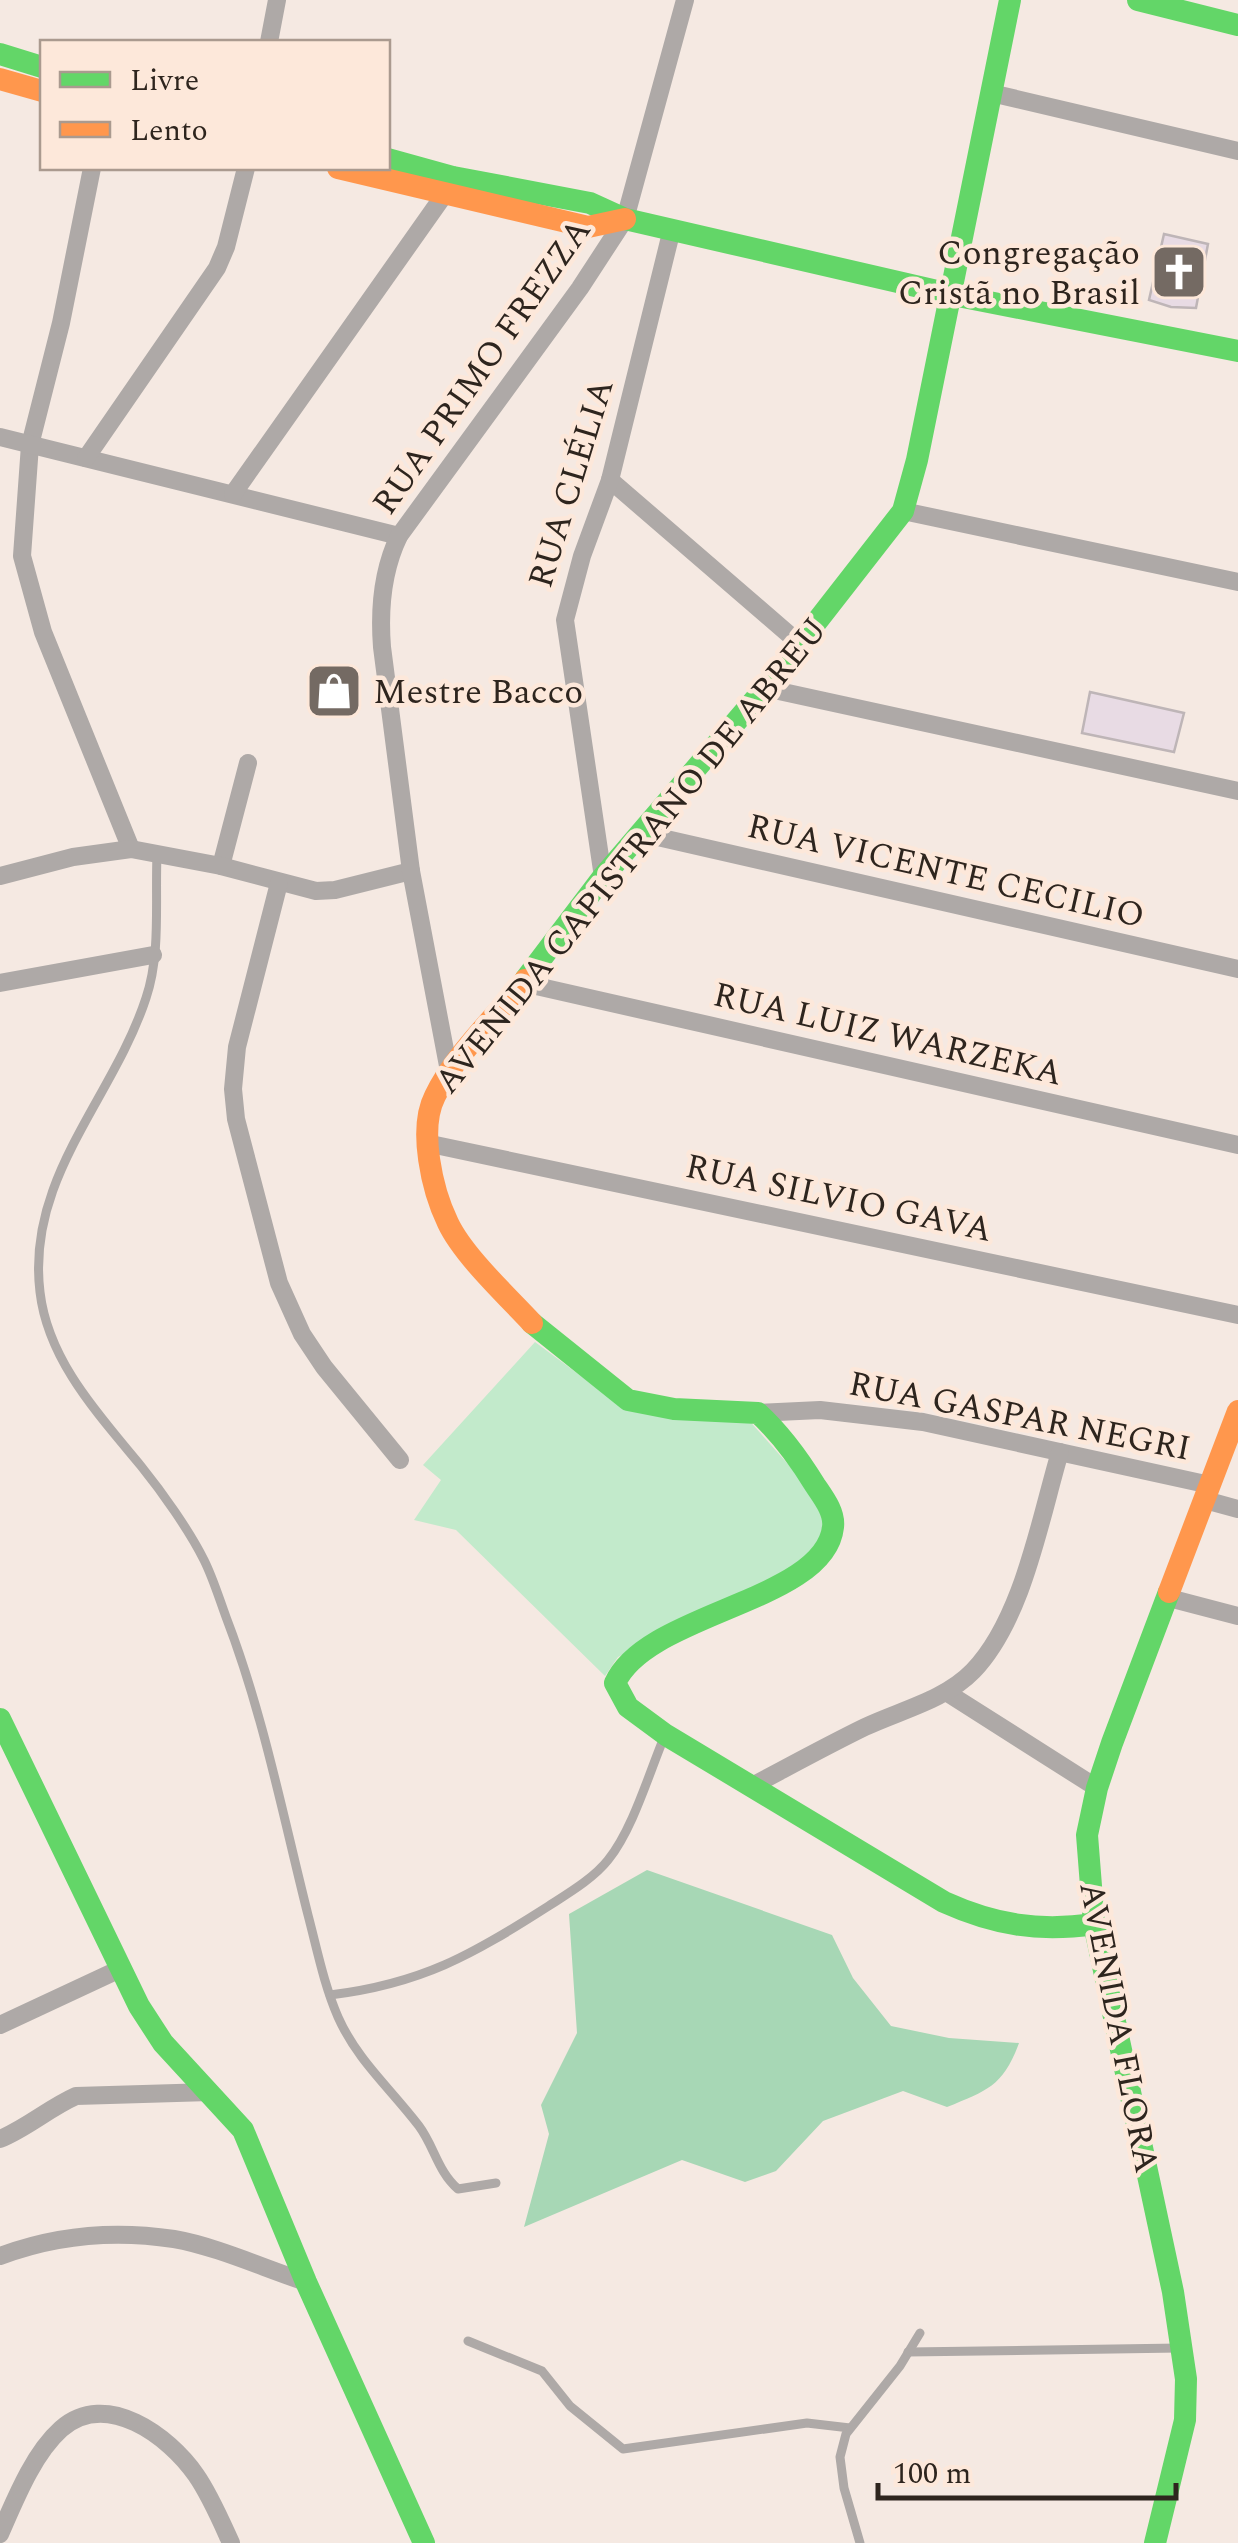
<svg xmlns="http://www.w3.org/2000/svg" width="1238" height="2543" font-family="Spectral,serif">
	<style>
		.green { fill: #c2eacb }
		.forest { fill: #a7d7b5 }
		.building { fill: #e8dbe4; stroke: #beb5b7; stroke-width: 2.5 }
		.lines { fill: none; stroke-linecap: round; stroke-linejoin: round }
		.lane { stroke: #aea9a7; stroke-width: 9 }
		.street { stroke: #aea9a7; stroke-width: 18 }
		.fast { stroke: #63d668; stroke-width: 22 }
		.slow { stroke: #ff974d; stroke-width: 22 }
		.labels { text-anchor: middle; stroke-width: 9; stroke-linejoin: round; paint-order: stroke }
		.poi-label { font-size: 35px; fill: #2e251e; stroke: #fde8da; text-anchor: end }
		.street-label { font-size: 35px; fill: #2e251e; stroke: #fde8da }
	</style>
	<rect width="100%" height="100%" fill="#f5e9e2"/>
	<path class="green" d="M 535,1342 L 616,1402 L 746,1417 L 820,1500 L 825,1515 L 815,1557 L 618,1657 L 605,1676 L 456,1530 L 414,1520 L 441,1480 L 423,1465 Z"/>
	<path class="forest" d="M 647,1870 L 832,1935 L 853,1978 L 891,2026 L 949,2038 L 1019,2043 C 1003,2086 988,2090 947,2107 L 903,2091 L 823,2121 L 776,2171 L 745,2182 L 682,2160 L 524,2227 L 549,2134 L 541,2105 L 577,2033 L 569,1914 Z"/>
	<g class="building">
		<path d="M 1164,234 L 1208,244 L 1196,308 L 1171,307 L 1149,300 Z"/>
		<path d="M 1090,692 L 1184,713 L 1174,752 L 1082,733 Z"/>
	</g>
	<g class="lines">
		<g class="lane">
			<path d="M 157,855 C 155,901 161,954 146,998 C 113,1099 26,1178 40,1292 C 48,1361 99,1415 141,1466 C 162,1492 189,1530 204,1560 C 213,1578 219,1598 226,1617 C 263,1713 283,1816 308,1915 C 317,1949 324,1985 338,2017 C 357,2060 391,2089 419,2126 C 434,2146 438,2172 458,2189 L 496,2183"/>
			<path d="M 330,1995 C 421,1984 472,1955 547,1907 C 567,1894 593,1879 608,1860 C 633,1829 649,1773 665,1735"/>
			<path d="M 468,2341 L 542,2371 L 570,2406 L 623,2449 L 807,2423 L 850,2428"/>
			<path d="M 908,2352 L 1179,2348"/>
			<path d="M 860,2543 L 844,2488 L 840,2457 L 846,2434 L 900,2366 L 920,2333"/>
		</g>
		<g class="street">
			<path d="M 269,42 L 277,0"/>
			<path d="M 991,93 L 1238,151"/>
			<path d="M 92,168 L 61,323 L 30,445 L 22,556 L 43,632 L 131,849"/>
			<path d="M 0,437 L 399,536"/>
			<path d="M 86,458 L 217,268 L 226,247 L 246,168"/>
			<path d="M 610,480 L 800,644"/>
			<path d="M 233,494 L 449,188"/>
			<path d="M 903,511 L 1238,582"/>
			<path d="M 765,688 L 1238,791"/>
			<path d="M 640,833 L 1238,969"/>
			<path d="M 221,866 L 248,763"/>
			<path d="M 0,876 L 73,857 L 131,849 L 221,866 L 316,891 L 335,890 L 411,871"/>
			<path d="M 603,877 L 565,620 L 582,556 L 610,480 L 672,229"/>
			<path d="M 279,883 L 237,1047 L 233,1089 L 236,1119 L 279,1283 L 302,1334 L 324,1367 L 400,1460"/>
			<path d="M 0,983 L 153,955"/>
			<path d="M 523,983 L 1238,1145"/>
			<path d="M 449,1071 L 411,871 L 382,647 C 379,608 382,571 399,536 L 580,288 L 625,219 L 685,0"/>
			<path d="M 426,1143 L 1238,1315"/>
			<path d="M 758,1413 L 820,1410 L 923,1422 L 1210,1485"/>
			<path d="M 1205,1500 L 1238,1509"/>
			<path d="M 1169,1598 L 1238,1616"/>
			<path d="M 946,1692 L 1097,1788"/>
			<path d="M 750,1787 C 788,1767 826,1746 865,1727 C 901,1710 945,1700 973,1671 C 1023,1619 1040,1519 1060,1452"/>
			<path d="M 0,2025 L 120,1969"/>
			<path d="M 0,2139 C 27,2128 49,2108 76,2096 L 210,2092"/>
			<path d="M 0,2256 C 56,2235 115,2230 174,2239 C 215,2246 266,2269 306,2282"/>
			<path d="M 0,2534 C 15,2500 33,2454 61,2429 C 106,2389 169,2436 196,2475 C 210,2495 221,2521 231,2543"/>
		</g>
		<g class="fast">
			<path d="M 1138,0 L 1238,25"/>
			<path d="M 0,54 L 42,67"/>
			<path d="M 388,159 L 453,177 L 590,203 L 625,219 L 963,297 L 1238,351"/>
			<path d="M 525,980 L 603,877 L 765,688 L 903,511 L 917,460 L 1010,0"/>
			<path d="M 532,1323 L 628,1400 L 674,1409 L 758,1413 C 781,1434 799,1459 815,1485 C 823,1497 835,1512 833,1527 C 825,1602 647,1612 615,1683 L 628,1707 L 666,1735 L 944,1902 C 995,1925 1039,1932 1094,1924"/>
			<path d="M 0,1719 L 139,2006 L 163,2043 L 243,2130 L 306,2282 L 424,2543"/>
			<path d="M 1155,2543 L 1185,2420 L 1186,2379 L 1173,2292 L 1094,1924 L 1087,1835 L 1097,1788 L 1112,1743 L 1169,1592"/>
		</g>
		<g class="slow">
			<path d="M 0,79 L 42,91"/>
			<path d="M 338,168 L 588,227 L 625,219"/>
			<path d="M 525,980 C 495,1018 456,1053 435,1096 C 418,1129 432,1190 448,1223 C 463,1255 507,1296 532,1323"/>
			<path d="M 1169,1592 L 1238,1411"/>
		</g>
	</g>
	<defs>
		<g id="church-square" transform="scale(2.875)"><rect x="-9" y="-9" width="18" height="18" rx="4" fill="#746a63" stroke="#fde8da"/><path d="M-1.2-6h2.4v3.5h3.3v2.4h-3.3V6h-2.4V-.1h-3.3v-2.4h3.3Z" fill="#fff"/></g>
		<g id="shop-square" transform="scale(2.875)"><rect x="-9" y="-9" width="18" height="18" rx="4" fill="#746a63" stroke="#fde8da"/><path d="M-5-2.5h2.3a2.7 3.5 0 0 1 5.4 0H5L5.5 6h-11ZM-1.5-2.5h3a1.5 2.3 0 0 0-3 0Z" fill="#fff"/></g>
	</defs>
	<g fill-rule="evenodd">
		<use href="#church-square" x="1179" y="272"/>
		<use href="#shop-square" x="334" y="691"/>
	</g>
	<g class="labels">
		<g class="poi-label">
			<text x="1140" y="264">Congregação<tspan x="1140" dy="40">Cristã no Brasil</tspan></text>
			<text x="373" y="703" text-anchor="start">Mestre Bacco</text>
		</g>
		<g class="street-label">
			<text transform="translate(481 366) rotate(-55)" y="12">RUA PRIMO FREZZA</text>
			<text transform="translate(570 483) rotate(-73)" y="12">RUA CLÉLIA</text>
			<text transform="translate(630 855) rotate(-51)" y="12">AVENIDA CAPISTRANO DE ABREU</text>
			<text transform="translate(946 870) rotate(13)" y="12">RUA VICENTE CECILIO</text>
			<text transform="translate(888 1033) rotate(13)" y="12">RUA LUIZ WARZEKA</text>
			<text transform="translate(839 1197) rotate(12)" y="12">RUA SILVIO GAVA</text>
			<text transform="translate(1020 1415) rotate(11)" y="12">RUA GASPAR NEGRI</text>
			<text transform="translate(1120 2027) rotate(79)" y="12">AVENIDA FLORA</text>
		</g>
	</g>
	<rect x="40" y="40" width="350" height="130" fill="#fde8da" stroke="#aa9a8f" stroke-width="2.5"/>
	<rect x="60" y="72" width="50" height="15" fill="#63d668" stroke="#aa9a8f" stroke-width="2.5"/>
	<text x="130" y="90" font-size="30" fill="#2e251e">Livre</text>
	<rect x="60" y="122" width="50" height="15" fill="#ff974d" stroke="#aa9a8f" stroke-width="2.5"/>
	<text x="130" y="140" font-size="30" fill="#2e251e">Lento</text>
	<path d="M878 2483v15h298v-15" fill="none" stroke="#2e251e" stroke-width="5"/>
	<text x="893" y="2483" font-size="30" fill="#2e251e" stroke="#fde8da" stroke-width="8" paint-order="stroke">100 m</text>
</svg>
